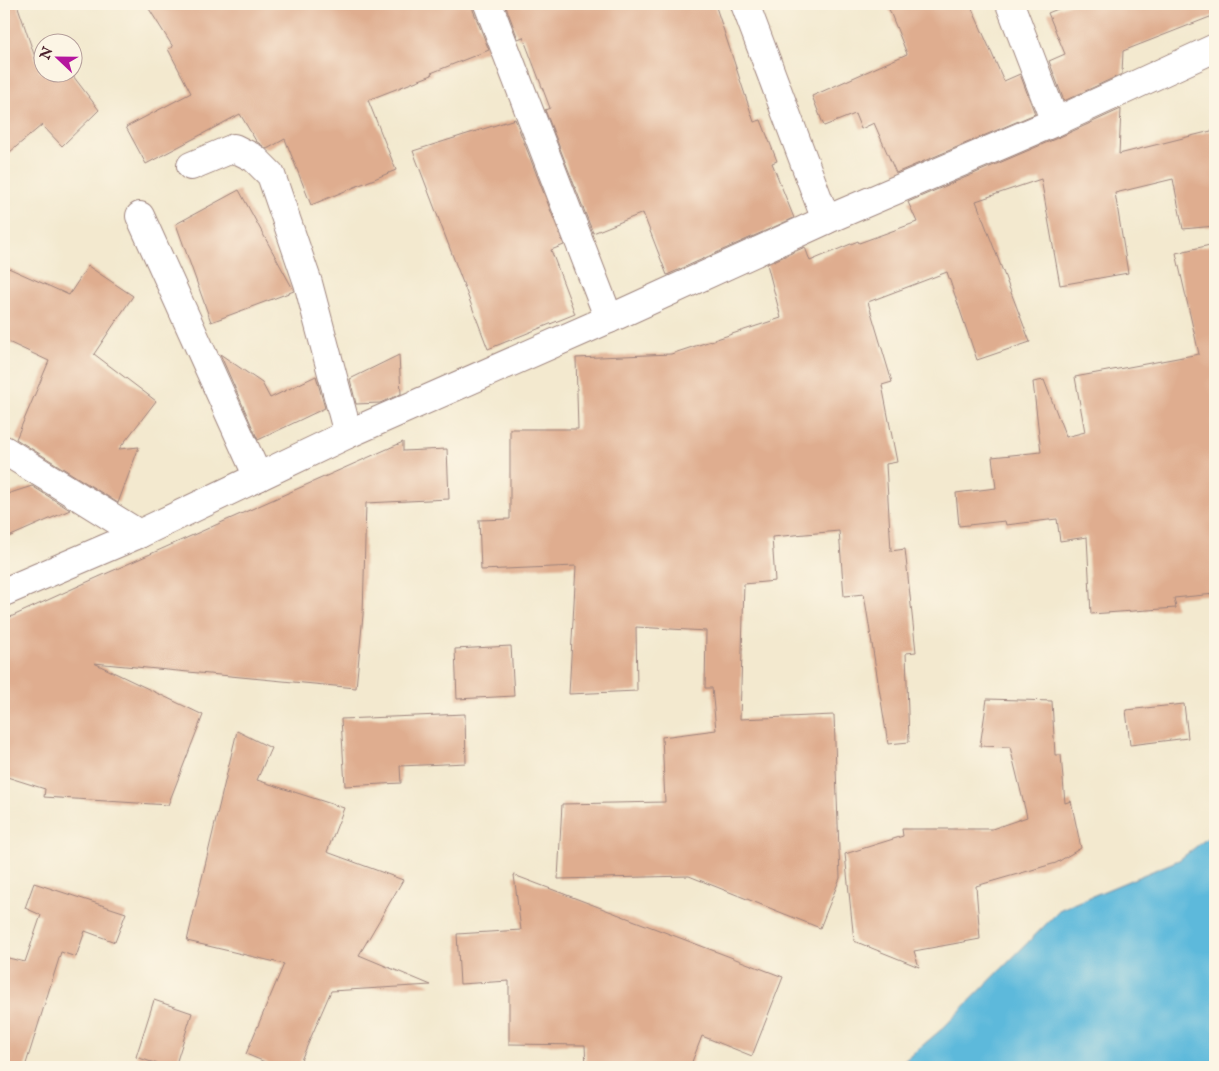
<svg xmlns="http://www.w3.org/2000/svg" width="1219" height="1071" font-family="'IM FELL English',serif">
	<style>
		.water { fill: #5db9db; stroke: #546c83 }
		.building { fill: #dfad8f }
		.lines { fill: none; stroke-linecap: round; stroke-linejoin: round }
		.street-casing { stroke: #9e847d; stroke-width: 30 }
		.street { stroke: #fff; stroke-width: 28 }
	</style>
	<rect width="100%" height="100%" fill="#fcf5e5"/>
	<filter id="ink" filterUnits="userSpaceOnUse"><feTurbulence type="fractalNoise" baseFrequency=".02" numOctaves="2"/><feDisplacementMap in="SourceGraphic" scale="10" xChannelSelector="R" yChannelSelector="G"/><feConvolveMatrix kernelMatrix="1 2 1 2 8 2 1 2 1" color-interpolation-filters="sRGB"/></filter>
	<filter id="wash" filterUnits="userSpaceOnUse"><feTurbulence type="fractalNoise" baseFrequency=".0096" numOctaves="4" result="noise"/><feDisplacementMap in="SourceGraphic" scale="20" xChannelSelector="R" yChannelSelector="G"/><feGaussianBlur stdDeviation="1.12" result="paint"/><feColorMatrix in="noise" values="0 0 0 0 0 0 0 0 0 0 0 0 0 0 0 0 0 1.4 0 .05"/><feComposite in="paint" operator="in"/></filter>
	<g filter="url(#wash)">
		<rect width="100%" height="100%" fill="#f3e9cf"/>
		<path class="water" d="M 1215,832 L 1215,1067 L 897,1067 L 943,1028 L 1061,909 L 1179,860 Z"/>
		<g id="blocks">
			<g class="building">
				<path d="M 4,4 L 17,4 L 40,72 L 70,72 L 99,110 L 62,146 L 42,125 L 4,157 Z"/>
				<path d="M 146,4 L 473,4 L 473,10 L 489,50 L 431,73 L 432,75 L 368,100 L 396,170 L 311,205 L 285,139 L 267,149 L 256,141 L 240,114 L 146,164 L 126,127 L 191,93 L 168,49 L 173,47 Z"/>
				<path d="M 505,4 L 715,4 L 754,122 L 761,120 L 777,161 L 772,163 L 794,218 L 667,275 L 643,213 L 593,233 L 545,110 L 550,108 L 523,37 L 518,39 Z"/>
				<path d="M 887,4 L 970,4 L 1004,81 L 1020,74 L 1035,114 L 896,173 L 874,123 L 861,129 L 855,114 L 824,126 L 812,96 L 907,54 Z"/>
				<path d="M 1070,4 L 1215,4 L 1215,15 L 1123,51 L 1122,74 L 1064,101 L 1049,61 L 1065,54 L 1048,13 Z"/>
				<path d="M 1121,109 L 1119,154 L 1215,130 L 1215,226 L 1183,229 L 1173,179 L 1115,193 L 1128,273 L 1060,285 L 1041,179 L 976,201 L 1030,342 L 977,360 L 947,272 L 868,302 L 892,382 L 882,385 L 897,462 L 886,464 L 891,551 L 905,549 L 916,652 L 906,653 L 909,742 L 888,744 L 864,594 L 844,596 L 839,531 L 772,537 L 775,581 L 744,584 L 740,719 L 834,715 L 840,878 L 820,928 L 689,876 L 558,879 L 562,804 L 665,802 L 662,737 L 716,730 L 712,688 L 705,688 L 706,631 L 636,627 L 637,691 L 569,694 L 576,566 L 481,570 L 479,520 L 510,519 L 510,429 L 578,429 L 576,358 L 671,354 L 781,318 L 767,264 L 805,247 L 810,261 L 858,241 L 859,243 L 917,222 L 908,202 L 1062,136 Z"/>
				<path d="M 515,119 L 564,245 L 551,250 L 575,314 L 488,349 L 413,151 Z"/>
				<path d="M 239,190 L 294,291 L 211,322 L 176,224 Z"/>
				<path d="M 1210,245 L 1215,266 L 1215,594 L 1174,598 L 1176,608 L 1091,614 L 1087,537 L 1060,541 L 1057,519 L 1006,525 L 1005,521 L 959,526 L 956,493 L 996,488 L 992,457 L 1041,452 L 1033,382 L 1044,380 L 1066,437 L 1085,432 L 1075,377 L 1199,354 L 1176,253 Z"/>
				<path d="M 4,266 L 69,295 L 88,266 L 133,296 L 94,354 L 156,401 L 119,449 L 139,447 L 118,503 L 16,439 L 49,361 L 4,340 Z"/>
				<path d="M 220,354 L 262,383 L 270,398 L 316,376 L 325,408 L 258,440 Z"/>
				<path d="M 399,355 L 401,394 L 380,403 L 356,404 L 350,379 Z"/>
				<path d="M 403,442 L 403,451 L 447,449 L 449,499 L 366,503 L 363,615 L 356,688 L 94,663 L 203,715 L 168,805 L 44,797 L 45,789 L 4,776 L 4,620 L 85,583 Z"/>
				<path d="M 32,486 L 70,510 L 4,539 L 4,495 Z"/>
				<path d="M 511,646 L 514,696 L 457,699 L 455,649 Z"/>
				<path d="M 987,699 L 1052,701 L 1055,755 L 1061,755 L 1065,803 L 1071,801 L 1081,848 L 1056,863 L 976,886 L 980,939 L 914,951 L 919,967 L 854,941 L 845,854 L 903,836 L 902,829 L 992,829 L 1027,817 L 1010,747 L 980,746 Z"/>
				<path d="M 1184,704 L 1188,738 L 1130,745 L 1126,710 Z"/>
				<path d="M 465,714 L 466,763 L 400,766 L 401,783 L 345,786 L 341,719 Z"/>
				<path d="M 237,731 L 271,748 L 257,780 L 344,808 L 327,852 L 403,880 L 359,955 L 431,985 L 331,991 L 298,1067 L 277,1067 L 246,1054 L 284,964 L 187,941 Z"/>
				<path d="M 514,875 L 783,977 L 752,1056 L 702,1036 L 690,1067 L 586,1067 L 585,1045 L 509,1044 L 509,981 L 460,984 L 457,934 L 521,930 Z"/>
				<path d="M 34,883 L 126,913 L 115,942 L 85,931 L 76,957 L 61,952 L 25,1067 L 4,1067 L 4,957 L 25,962 L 41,915 L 25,908 Z"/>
				<path d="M 154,1000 L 192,1013 L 175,1067 L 167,1067 L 136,1057 Z"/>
			</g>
		</g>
	</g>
	<g filter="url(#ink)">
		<use href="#blocks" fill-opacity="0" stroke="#9e847d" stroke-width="1"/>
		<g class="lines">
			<g class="street-casing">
				<g id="street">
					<path d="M 488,4 L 609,319"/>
					<path d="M 745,4 L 826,220"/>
					<path d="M 1010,4 L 1055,122"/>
					<path d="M 191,166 L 234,148 L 254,158 L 271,175 L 308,283 L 348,434"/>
					<path d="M 140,216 L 258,477"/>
					<path d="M 4,450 L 139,534"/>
					<path d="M 4,592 L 139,534 L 348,434 L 609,319 L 826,220 L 1055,122 L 1215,48"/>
				</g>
			</g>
			<use href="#street" class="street"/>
		</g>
	</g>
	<rect width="1219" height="1071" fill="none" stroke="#fcf5e5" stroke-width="20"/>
	<g transform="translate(58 58) rotate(292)"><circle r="24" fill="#fcf5e5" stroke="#b59f9b"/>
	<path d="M0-4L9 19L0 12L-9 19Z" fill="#b5179e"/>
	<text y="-8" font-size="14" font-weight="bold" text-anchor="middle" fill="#4a1f2b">N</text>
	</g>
</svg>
